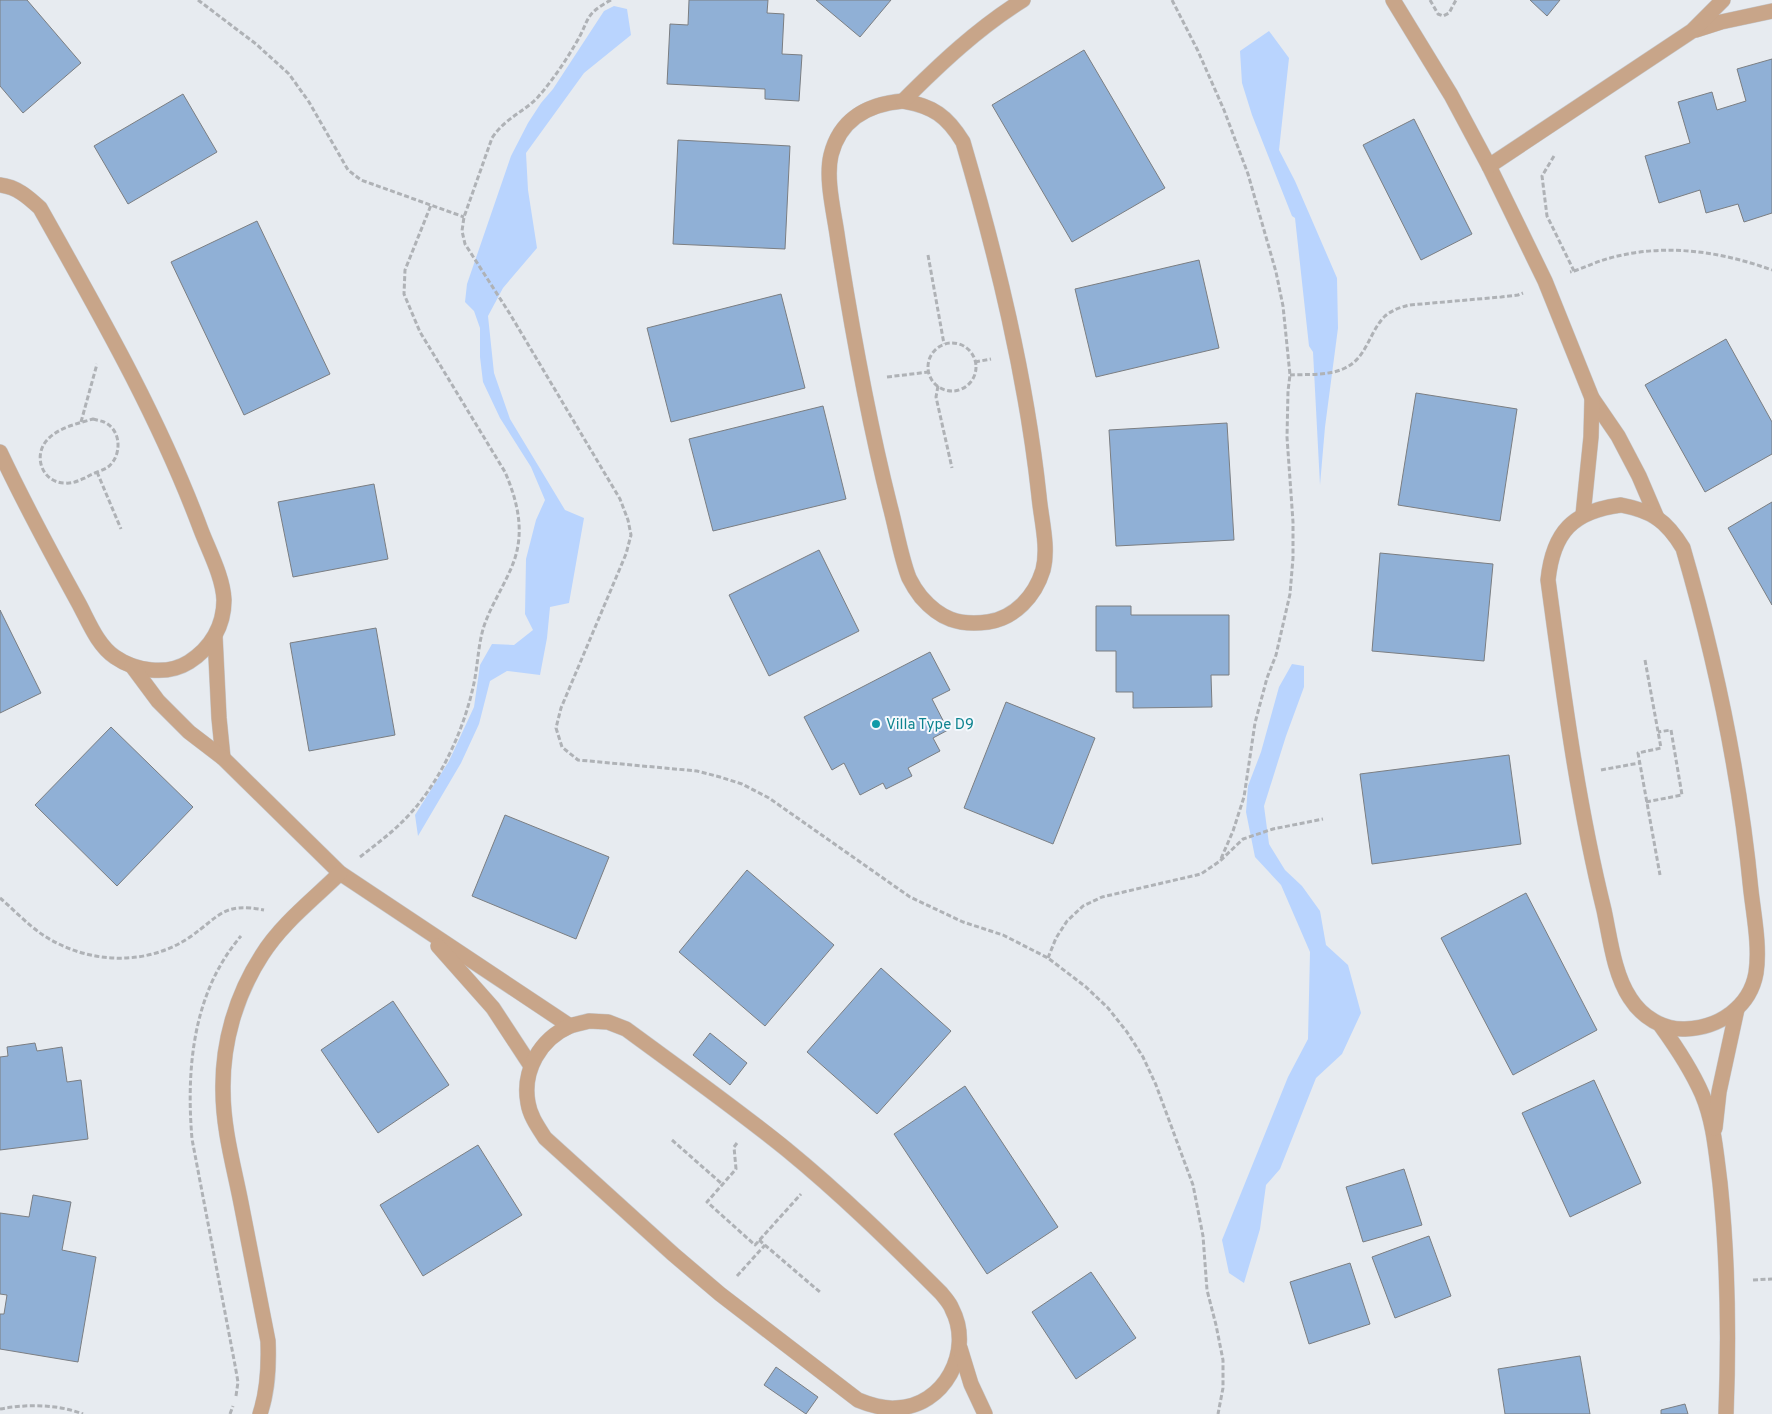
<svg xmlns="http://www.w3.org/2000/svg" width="1772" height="1414" font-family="Overpass,sans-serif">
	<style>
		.water { fill: #b9d4fe }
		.building { fill: #90b0d6; stroke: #7b7e82 }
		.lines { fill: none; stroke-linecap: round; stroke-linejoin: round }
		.minor-casing { stroke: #c6c9cd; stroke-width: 16 }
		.path { stroke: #afb2b6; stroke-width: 3; stroke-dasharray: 5 2.5; stroke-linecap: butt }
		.minor { stroke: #c8a589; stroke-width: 15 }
		.culture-dot { fill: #0f9aa8; stroke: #f4f8fd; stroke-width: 2 }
		.labels { text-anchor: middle; stroke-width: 4; stroke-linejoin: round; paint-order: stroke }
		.culture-label { font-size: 15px; fill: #0d838f; stroke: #f4f8fd; text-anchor: start }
	</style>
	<rect width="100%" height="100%" fill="#e7ebf0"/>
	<g class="water">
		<path d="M 614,6 L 627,9 L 631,35 L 584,73 L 526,153 L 528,190 L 537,248 L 503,288 L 488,316 L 494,373 L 510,419 L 565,510 L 584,518 L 569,603 L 550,607 L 547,638 L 540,675 L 507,671 L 490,681 L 479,724 L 461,763 L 418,836 L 415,815 L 449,761 L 474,707 L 480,665 L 492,644 L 514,645 L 533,630 L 525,614 L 526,559 L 536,520 L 545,500 L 531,467 L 500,418 L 483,382 L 480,357 L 480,328 L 474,311 L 465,302 L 467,284 L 511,156 L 528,123 L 541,103 L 553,89 L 604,11 Z"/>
		<path d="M 1269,31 L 1289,58 L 1279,150 L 1295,181 L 1337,278 L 1338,328 L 1325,427 L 1320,485 L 1313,352 L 1309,346 L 1295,218 L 1292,216 L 1252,115 L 1242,83 L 1240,51 Z"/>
		<path d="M 1292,664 L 1304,666 L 1304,687 L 1286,736 L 1264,806 L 1269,844 L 1285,870 L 1302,886 L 1320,911 L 1326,945 L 1348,965 L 1361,1013 L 1342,1054 L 1316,1078 L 1280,1169 L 1266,1185 L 1260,1229 L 1244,1283 L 1229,1273 L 1222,1240 L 1288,1077 L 1308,1039 L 1310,952 L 1281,885 L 1255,857 L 1246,812 L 1248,786 L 1261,752 L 1279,687 Z"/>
	</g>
	<g class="building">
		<path d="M 0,0 L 27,0 L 81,63 L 23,113 L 0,86 Z"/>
		<path d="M 689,0 L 768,0 L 767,13 L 784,14 L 782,54 L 802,55 L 799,101 L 765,99 L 765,89 L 667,84 L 670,24 L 688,25 Z"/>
		<path d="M 816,0 L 891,0 L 860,37 Z"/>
		<path d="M 1530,0 L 1560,0 L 1547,16 Z"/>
		<path d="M 1084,50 L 1165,188 L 1072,242 L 992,105 Z"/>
		<path d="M 1772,59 L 1772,213 L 1744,222 L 1738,204 L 1706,213 L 1700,190 L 1659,203 L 1645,156 L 1690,143 L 1678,102 L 1712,92 L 1717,110 L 1746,101 L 1737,69 Z"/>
		<path d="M 183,94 L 217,152 L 128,204 L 94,146 Z"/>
		<path d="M 1414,119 L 1472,234 L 1421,260 L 1363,145 Z"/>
		<path d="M 678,140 L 790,146 L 785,249 L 673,244 Z"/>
		<path d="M 257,221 L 330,374 L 244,415 L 171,262 Z"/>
		<path d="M 1199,260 L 1219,348 L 1096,377 L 1075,289 Z"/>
		<path d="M 781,294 L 805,388 L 671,422 L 647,328 Z"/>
		<path d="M 1726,339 L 1772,422 L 1772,454 L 1705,492 L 1645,385 Z"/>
		<path d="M 1416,393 L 1517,409 L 1500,521 L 1398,505 Z"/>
		<path d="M 823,406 L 846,499 L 713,531 L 689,439 Z"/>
		<path d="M 1227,423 L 1234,540 L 1116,546 L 1109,430 Z"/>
		<path d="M 374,484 L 388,559 L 293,577 L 278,502 Z"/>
		<path d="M 1772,502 L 1772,605 L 1728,528 Z"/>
		<path d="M 819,550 L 859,631 L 769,676 L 729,595 Z"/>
		<path d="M 1380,553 L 1493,564 L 1484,661 L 1372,651 Z"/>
		<path d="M 1096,606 L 1131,606 L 1131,615 L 1229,615 L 1229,675 L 1211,675 L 1212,707 L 1133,708 L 1133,692 L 1116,692 L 1116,651 L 1096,651 Z"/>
		<path d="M 0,610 L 41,693 L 0,713 Z"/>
		<path d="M 376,628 L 395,735 L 309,751 L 290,643 Z"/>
		<path d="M 930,652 L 950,690 L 932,699 L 948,730 L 933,738 L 940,751 L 908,768 L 912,776 L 886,789 L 883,783 L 860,795 L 844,763 L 832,770 L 804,717 Z"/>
		<path d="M 1006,702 L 1095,738 L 1053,844 L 964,808 Z"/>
		<path d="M 111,727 L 193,807 L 117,886 L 35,805 Z"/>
		<path d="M 1509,755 L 1521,844 L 1372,864 L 1360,774 Z"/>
		<path d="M 505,815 L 609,857 L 576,939 L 472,896 Z"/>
		<path d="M 747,870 L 834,945 L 765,1026 L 679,952 Z"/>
		<path d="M 1526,893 L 1597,1030 L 1513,1075 L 1441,938 Z"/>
		<path d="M 881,968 L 951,1031 L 877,1114 L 807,1052 Z"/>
		<path d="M 393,1001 L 449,1085 L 378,1133 L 321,1050 Z"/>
		<path d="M 710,1033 L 747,1063 L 730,1085 L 693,1055 Z"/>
		<path d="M 35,1043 L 37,1051 L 62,1047 L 67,1082 L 81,1080 L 88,1139 L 0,1150 L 0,1057 L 8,1056 L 7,1047 Z"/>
		<path d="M 1594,1080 L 1641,1183 L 1570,1217 L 1522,1113 Z"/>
		<path d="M 965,1086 L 1058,1227 L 987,1274 L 894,1134 Z"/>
		<path d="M 478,1145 L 522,1215 L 423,1276 L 380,1205 Z"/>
		<path d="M 1404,1169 L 1422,1225 L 1363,1242 L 1346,1187 Z"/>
		<path d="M 33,1195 L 71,1202 L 62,1250 L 96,1257 L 78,1362 L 0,1349 L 0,1314 L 4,1314 L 7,1295 L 0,1294 L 0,1213 L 29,1217 Z"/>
		<path d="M 1429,1236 L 1451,1296 L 1395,1318 L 1372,1257 Z"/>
		<path d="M 1350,1263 L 1370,1324 L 1309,1344 L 1290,1282 Z"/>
		<path d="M 1091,1272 L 1136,1338 L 1076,1379 L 1032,1312 Z"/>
		<path d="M 1580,1356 L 1590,1414 L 1505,1414 L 1498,1369 Z"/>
		<path d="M 776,1367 L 818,1397 L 806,1414 L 764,1385 Z"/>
		<path d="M 1685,1404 L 1688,1414 L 1661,1414 L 1661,1410 Z"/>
	</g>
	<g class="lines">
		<g class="minor-casing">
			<g id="minor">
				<path d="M 1393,0 L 1451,95 L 1489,166 L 1545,281 L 1592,398 L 1618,436 L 1639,476 L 1657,518"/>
				<path d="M 1696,30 L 1721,22 L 1772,11"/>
				<path d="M 903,101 C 933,106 947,116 963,142 C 997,258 1026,376 1039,496 C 1041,519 1049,547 1043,570 C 1035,596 1015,618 988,622 C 959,626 940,619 921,597 C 917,592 912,584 909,578 C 901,558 896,528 890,506 C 868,419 852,330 838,241 C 835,216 825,180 831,155 C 840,119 868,104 903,101 Z"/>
				<path d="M 903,101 C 940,64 978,28 1023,0"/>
				<path d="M 1489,166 L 1692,31 L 1723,0"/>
				<path d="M 0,185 C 17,187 28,197 40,208 C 99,313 159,417 201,530 C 209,551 223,577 224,600 C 224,626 211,648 189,662 C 167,676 135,671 115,657 C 97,645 88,620 78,602 C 51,553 24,503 0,452"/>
				<path d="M 1621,505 C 1652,511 1666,520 1683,548 C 1715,658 1740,777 1751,891 C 1754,917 1760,947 1756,973 C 1750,1007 1719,1028 1685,1029 C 1663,1030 1642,1017 1630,998 C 1614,974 1610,938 1604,910 C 1577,801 1563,690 1548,580 C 1553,532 1573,511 1621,505 Z"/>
				<path d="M 1583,515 L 1591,437 L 1592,398"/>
				<path d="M 215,636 L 219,718 L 223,758"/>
				<path d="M 132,666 L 158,701 L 189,732 L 223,758 L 340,873 L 570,1026"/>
				<path d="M 438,946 L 493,1008 L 531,1066"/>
				<path d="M 589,1021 L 608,1022 L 626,1029 C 679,1068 734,1107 786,1149 C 841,1194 891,1243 941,1293 C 945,1298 950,1303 952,1309 C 974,1351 944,1407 896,1408 C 882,1409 870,1405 858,1400 L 720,1294 L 673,1254 L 545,1138 C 538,1127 530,1116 528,1103 C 522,1071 540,1039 570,1026 C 575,1024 582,1023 589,1021 Z"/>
				<path d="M 1661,1026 C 1677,1048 1691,1069 1702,1094 C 1714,1122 1716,1153 1720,1183 C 1728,1260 1729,1337 1726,1414"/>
				<path d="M 1715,1128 L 1719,1092 L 1737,1009"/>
				<path d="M 960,1348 L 971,1384 L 985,1414"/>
				<path d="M 260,1414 C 268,1390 269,1367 268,1341 C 259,1295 250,1249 241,1203 C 234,1167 223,1129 223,1091 C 222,1043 236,995 262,955 C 282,923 314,899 340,873"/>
			</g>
		</g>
		<g class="path">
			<path d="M 198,0 L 256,44 L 289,74 L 309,102 L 348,170 L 361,180 L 464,217"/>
			<path d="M 611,0 C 583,15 590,20 576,43 C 565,62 552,81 538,97 C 523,113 506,117 492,138 L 464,217 L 462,231 L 465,244 L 510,314 L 620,499 L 628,520 L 631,535 L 626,554 L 561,708 L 556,728 L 562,747 L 578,760 L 697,771 L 720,777 L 742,784 L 769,798 L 910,897 L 963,922 L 1003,935 L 1048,958 L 1086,987 L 1108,1008 L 1127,1032 L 1143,1057 L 1156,1085 L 1193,1185 L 1203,1236 L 1207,1290 L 1216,1325 L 1223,1360 L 1223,1388 L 1218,1414"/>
			<path d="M 1172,0 L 1198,51 L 1224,110 L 1248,174 L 1276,272 L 1283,306 L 1290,375 L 1288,391 L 1287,437 L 1293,522 L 1293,558 L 1290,594 L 1276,655 L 1267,678 L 1255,723 L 1244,797 L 1233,831 L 1220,861"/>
			<path d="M 1430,0 L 1438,14 L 1443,16 L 1449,13 L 1456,0"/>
			<path d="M 1554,156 L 1542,176 L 1547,216 L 1574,271 L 1570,272"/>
			<path d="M 928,255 L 944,344"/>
			<path d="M 1574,271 C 1586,267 1598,261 1610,258 C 1665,243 1719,251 1772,270"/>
			<circle cx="952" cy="367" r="24"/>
			<path d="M 975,362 L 991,359"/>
			<path d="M 1290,375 C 1307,374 1329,376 1345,368 C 1367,358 1369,332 1385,316 C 1392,310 1401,307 1410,305 L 1501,297 L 1518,295 L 1523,293"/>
			<path d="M 887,377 L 929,372"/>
			<path d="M 938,386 L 936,397 L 952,468"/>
			<path d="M 93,419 C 97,420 101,421 104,422 C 122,430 122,456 108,467 C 102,471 93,473 87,477 C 80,480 73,484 65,483 C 42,483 32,455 48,439 C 58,428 79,423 93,419 Z"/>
			<path d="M 81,422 L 97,364"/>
			<path d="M 97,472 L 121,529"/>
			<path d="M 1645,660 L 1661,748 L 1638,753 L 1660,875"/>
			<path d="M 1601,770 L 1639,763"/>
			<path d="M 1646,802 L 1682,795 L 1671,730 L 1658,732"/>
			<path d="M 360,857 C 374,846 389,835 401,823 C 438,788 464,731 474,683 C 478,664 478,645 484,626 C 492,603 506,583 514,561 C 525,530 517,500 505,472 L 420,332 L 404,294 L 405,270 L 431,205"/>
			<path d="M 0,898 C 14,910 28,925 43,935 C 87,964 146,967 190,937 C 220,916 223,902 264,910"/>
			<path d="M 1048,958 L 1056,938 L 1067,921 L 1083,906 L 1102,897 L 1201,874 L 1220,861 L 1243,839 L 1273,829 L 1323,819"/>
			<path d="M 672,1140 L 722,1184"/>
			<path d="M 737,1143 L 734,1147 L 736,1169 L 707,1202 L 755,1245 L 801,1194"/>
			<path d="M 759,1240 L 821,1293"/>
			<path d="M 737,1276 L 765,1245"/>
			<path d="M 1753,1280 L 1772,1279"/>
			<path d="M 236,1396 L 238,1382 L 235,1365 L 192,1139 C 186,1068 193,992 241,936"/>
			<path d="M 0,1409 C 27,1404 57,1404 83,1414"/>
			<path d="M 230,1414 L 233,1406"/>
		</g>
		<use href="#minor" class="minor"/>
	</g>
	<circle class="culture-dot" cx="876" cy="724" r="5"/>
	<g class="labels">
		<g class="culture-label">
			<text x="886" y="729">Villa Type D9</text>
		</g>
	</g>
</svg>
